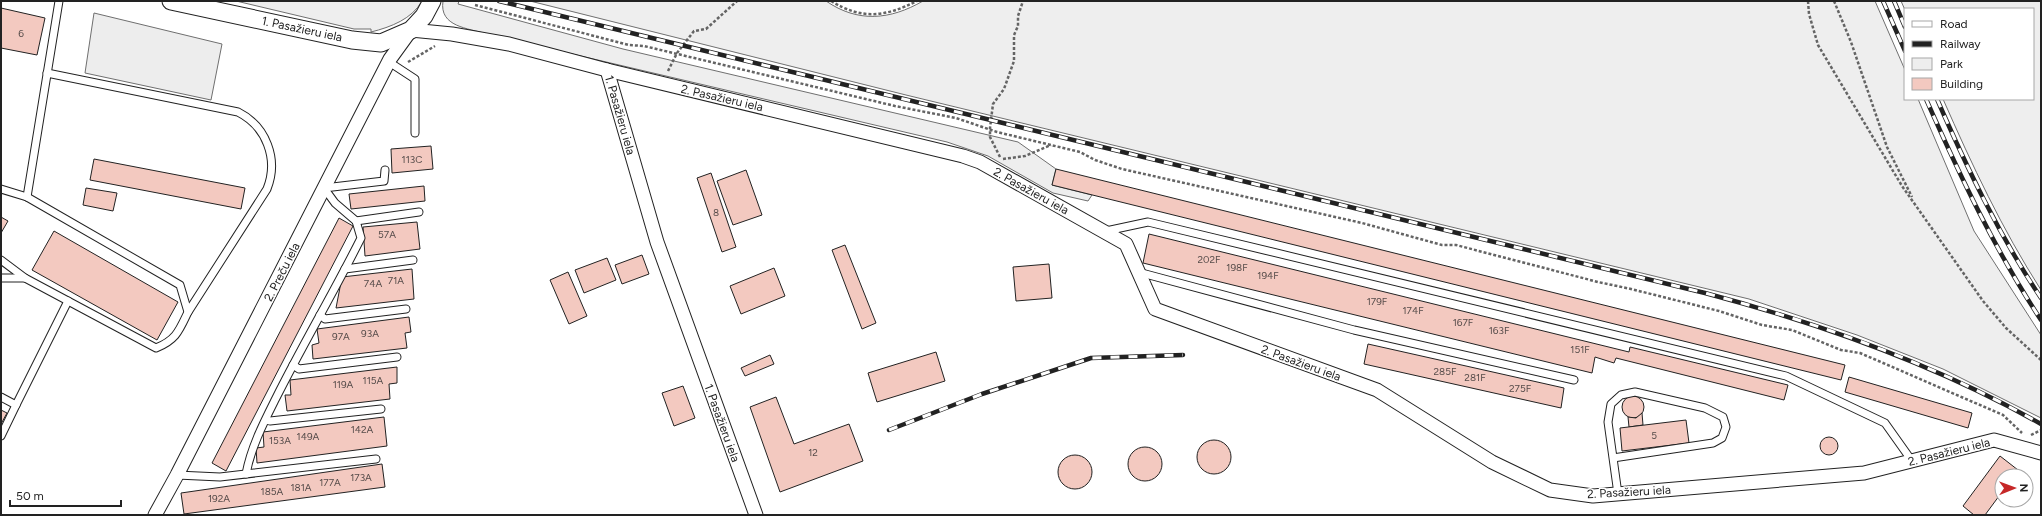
<svg xmlns="http://www.w3.org/2000/svg" width="2042" height="516" font-family="Figtree,sans-serif">
	<style>
		.green { fill: #eee; stroke: #6f6f6f }
		.parking { fill: #ededed; stroke: #6f6f6f }
		.building { fill: #f3c9c0; stroke: #222 }
		.lines { fill: none; stroke-linecap: round; stroke-linejoin: round }
		.service-casing { stroke: #222; stroke-width: 9 }
		.minor-casing { stroke: #222; stroke-width: 15 }
		.tertiary-casing { stroke: #222; stroke-width: 19 }
		.path { stroke: #646464; stroke-width: 2.5; stroke-dasharray: 3 2; stroke-linecap: butt }
		.service { stroke: #fff; stroke-width: 7 }
		.minor { stroke: #fff; stroke-width: 13 }
		.tertiary { stroke: #fff; stroke-width: 17 }
		.rail-casing { stroke: #222; stroke-width: 4.5 }
		.rail { stroke: #fff; stroke-width: 3; stroke-dasharray: 9; stroke-linecap: butt }
		.labels { text-anchor: middle; stroke-width: 3; stroke-linejoin: round; paint-order: stroke }
		.number-label { font-size: 10px; fill: #564c4a }
		.street-label { font-size: 12px; fill: #222; stroke: #fff }
	</style>
	<rect width="100%" height="100%" fill="#fff"/>
	<g class="green">
		<path d="M 236,1 L 422,1 C 412,19 391,27 371,32 L 371,29 L 354,29 Z"/>
		<path d="M 443,1 L 459,1 L 458,4 L 623,49 L 1018,142 L 1056,169 L 1052,185 L 1092,195 L 1088,201 L 1053,193 L 988,156 L 947,142 L 487,34 C 468,28 439,27 443,1 Z"/>
		<path d="M 530,1 L 826,1 C 858,23 890,20 923,1 L 1875,1 L 1905,70 L 1905,99 L 1918,99 L 1974,231 L 2041,335 L 2041,418 L 1943,369 L 1857,335 L 1749,299 L 906,95 Z"/>
		<path d="M 1901,1 L 2041,1 L 2041,290 C 2002,229 1972,165 1943,99 L 2033,99 L 2033,9 L 1905,10 Z"/>
	</g>
	<path class="parking" d="M 94,13 L 222,44 L 211,100 L 85,73 Z"/>
	<g class="building">
		<path d="M 1,8 L 45,18 L 37,55 L 1,48 Z"/>
		<path d="M 431,146 L 433,169 L 392,173 L 391,149 Z"/>
		<path d="M 94,159 L 245,188 L 241,209 L 90,180 Z"/>
		<path d="M 1056,169 L 1845,365 L 1841,380 L 1052,185 Z"/>
		<path d="M 746,170 L 762,215 L 733,225 L 717,181 Z"/>
		<path d="M 711,173 L 736,247 L 722,252 L 697,178 Z"/>
		<path d="M 424,186 L 425,201 L 351,209 L 349,194 Z"/>
		<path d="M 86,188 L 117,193 L 113,211 L 83,205 Z"/>
		<path d="M 1,217 L 8,221 L 1,233 Z"/>
		<path d="M 339,218 L 353,226 L 226,471 L 212,463 Z"/>
		<path d="M 417,222 L 420,249 L 365,256 L 363,227 Z"/>
		<path d="M 54,231 L 178,302 L 157,340 L 32,270 Z"/>
		<path d="M 1149,234 L 1629,352 L 1630,347 L 1788,385 L 1784,400 L 1616,358 L 1614,363 L 1595,357 L 1592,373 L 1143,263 Z"/>
		<path d="M 845,245 L 876,323 L 862,329 L 832,250 Z"/>
		<path d="M 642,255 L 649,274 L 622,284 L 615,265 Z"/>
		<path d="M 607,258 L 616,280 L 584,293 L 575,270 Z"/>
		<path d="M 1049,264 L 1052,298 L 1016,301 L 1013,267 Z"/>
		<path d="M 774,268 L 785,296 L 741,314 L 730,286 Z"/>
		<path d="M 412,269 L 414,299 L 336,308 L 342,277 Z"/>
		<path d="M 568,272 L 587,316 L 569,324 L 550,280 Z"/>
		<path d="M 409,317 L 411,332 L 405,333 L 407,348 L 313,359 L 312,345 L 319,343 L 317,329 Z"/>
		<path d="M 1368,344 L 1564,388 L 1561,408 L 1364,364 Z"/>
		<path d="M 936,352 L 945,381 L 877,402 L 868,373 Z"/>
		<path d="M 770,355 L 774,364 L 745,376 L 741,368 Z"/>
		<path d="M 397,367 L 397,383 L 389,384 L 390,399 L 287,411 L 285,395 L 291,395 L 290,380 Z"/>
		<path d="M 1849,377 L 1972,413 L 1968,428 L 1845,392 Z"/>
		<path d="M 683,386 L 695,418 L 674,426 L 662,393 Z"/>
		<circle cx="1633" cy="407" r="11"/>
		<path d="M 776,397 L 794,444 L 849,424 L 863,461 L 780,492 L 750,407 Z"/>
		<path d="M 1,410 L 7,413 L 1,424 Z"/>
		<path d="M 1642,413 L 1643,425 L 1629,427 L 1628,417 L 1636,418 Z"/>
		<path d="M 384,417 L 387,446 L 257,463 L 256,448 L 264,447 L 263,432 Z"/>
		<path d="M 1686,420 L 1689,443 L 1622,451 L 1620,428 Z"/>
		<circle cx="1829" cy="446" r="9"/>
		<circle cx="1214" cy="457" r="17"/>
		<circle cx="1145" cy="464" r="17"/>
		<circle cx="1075" cy="472" r="17"/>
		<path d="M 2000,456 L 2018,470 L 2014,476 L 2002,476 L 2002,492 L 1985,515 L 1974,515 L 1963,506 Z"/>
		<path d="M 382,464 L 385,487 L 184,514 L 181,493 Z"/>
	</g>
	<g class="lines">
		<g class="service-casing">
			<g id="service">
				<path d="M 389,62 L 415,79 L 415,133"/>
				<path d="M 47,73 L 238,112 C 266,126 279,159 267,189 L 188,312"/>
				<path d="M 324,188 L 384,181 L 385,170"/>
				<path d="M 1,189 L 27,197 L 180,285 L 188,312 C 179,331 176,340 156,348 L 25,278 L 1,278"/>
				<path d="M 27,197 L 59,1"/>
				<path d="M 356,221 L 419,212"/>
				<path d="M 1106,231 L 1148,222 L 1786,376 L 1885,423 L 1912,461"/>
				<path d="M 1,260 L 25,278"/>
				<path d="M 345,269 L 413,260"/>
				<path d="M 1138,272 L 1354,330 L 1574,380"/>
				<path d="M 320,315 L 325,319 L 406,309"/>
				<path d="M 293,365 L 299,369 L 397,357"/>
				<path d="M 1,397 L 16,405 L 68,301"/>
				<path d="M 266,420 L 270,421 L 381,409"/>
				<path d="M 1,436 L 16,405"/>
				<path d="M 1613,458 L 1713,443 L 1722,438 L 1726,427 L 1723,417 L 1705,408 L 1635,392 L 1621,395 L 1611,404 L 1608,422 L 1618,494"/>
				<path d="M 246,474 C 251,447 264,422 276,398 C 303,344 334,292 361,238 L 356,221 L 335,203 L 324,188"/>
				<path d="M 177,475 L 220,477 L 376,459"/>
			</g>
		</g>
		<g class="minor-casing">
			<g id="minor">
				<path d="M 607,70 L 657,242 L 756,515"/>
				<path d="M 155,515 L 177,475 L 390,59 L 411,30 L 452,34 L 509,44 L 607,70 L 963,156 L 980,162 L 1126,244 L 1155,309 L 1377,390 L 1492,462 L 1550,490 L 1593,496 L 1864,473 L 1994,440 L 2041,453"/>
			</g>
		</g>
		<g class="tertiary-casing">
			<path id="tertiary" d="M 171,1 L 352,40 L 381,43 L 411,30 L 424,16 L 432,1"/>
		</g>
		<g class="path">
			<path d="M 831,1 C 862,20 885,17 917,1"/>
			<path d="M 1808,1 L 1809,14 L 1818,45 L 1902,186 L 1983,301 L 2006,328 L 2041,360"/>
			<path d="M 1834,1 L 1851,42 L 1887,147 L 1912,197"/>
			<path d="M 475,5 L 629,45 L 644,46 L 895,106 L 956,118 L 997,132 L 1080,152 L 1095,160 L 1122,169 L 1362,223 L 1442,245 L 1456,245 L 1598,282 L 1631,289 L 1719,311 L 1762,325 L 1792,330 L 1841,350 L 1860,353 L 2003,415 L 2022,433"/>
			<path d="M 408,62 L 435,46"/>
			<path d="M 668,71 L 677,53 L 694,31 L 706,29 L 737,1"/>
			<path d="M 1000,157 L 990,137 L 990,128 L 993,104 L 1004,89 L 1014,61 L 1014,35 L 1018,26 L 1018,16 L 1023,1"/>
			<path d="M 1003,159 L 1025,156 L 1051,145"/>
			<path d="M 2031,435 L 2041,430"/>
		</g>
		<use href="#service" class="service"/>
		<use href="#minor" class="minor"/>
		<use href="#tertiary" class="tertiary"/>
		<g class="rail-casing">
			<g id="rail">
				<path d="M 499,1 L 1705,293 C 1822,324 1935,364 2041,424"/>
				<path d="M 1883,1 L 1905,51"/>
				<path d="M 1894,1 L 1905,27"/>
				<path d="M 1926,99 C 1960,176 1995,250 2041,320"/>
				<path d="M 1937,99 C 1967,168 1999,235 2041,298"/>
				<path d="M 889,430 L 982,394 L 1091,358 L 1183,355"/>
			</g>
		</g>
		<use href="#rail" class="rail"/>
	</g>
	<g class="labels">
		<g class="number-label">
			<text x="21" y="37">6</text>
			<text x="412" y="163">113C</text>
			<text x="716" y="216">8</text>
			<text x="387" y="238">57A</text>
			<text x="1209" y="263">202F</text>
			<text x="1237" y="271">198F</text>
			<text x="1268" y="279">194F</text>
			<text x="396" y="284">71A</text>
			<text x="373" y="287">74A</text>
			<text x="1377" y="305">179F</text>
			<text x="1413" y="314">174F</text>
			<text x="1463" y="326">167F</text>
			<text x="1499" y="334">163F</text>
			<text x="370" y="337">93A</text>
			<text x="341" y="340">97A</text>
			<text x="1580" y="353">151F</text>
			<text x="1445" y="375">285F</text>
			<text x="1475" y="381">281F</text>
			<text x="373" y="384">115A</text>
			<text x="343" y="388">119A</text>
			<text x="1520" y="392">275F</text>
			<text x="362" y="433">142A</text>
			<text x="1654" y="439">5</text>
			<text x="308" y="440">149A</text>
			<text x="280" y="444">153A</text>
			<text x="813" y="456">12</text>
			<text x="361" y="481">173A</text>
			<text x="330" y="486">177A</text>
			<text x="301" y="491">181A</text>
			<text x="272" y="495">185A</text>
			<text x="219" y="502">192A</text>
		</g>
		<g class="street-label">
			<text transform="translate(302 29) rotate(12)" y="4">1. Pasažieru iela</text>
			<text transform="translate(722 98) rotate(13)" y="4">2. Pasažieru iela</text>
			<text transform="translate(620 115) rotate(74)" y="4">1. Pasažieru iela</text>
			<text transform="translate(1031 191) rotate(29)" y="4">2. Pasažieru iela</text>
			<text transform="translate(282 272) rotate(-63)" y="4">2. Preču iela</text>
			<text transform="translate(1301 363) rotate(20)" y="4">2. Pasažieru iela</text>
			<text transform="translate(722 423) rotate(70)" y="4">1. Pasažieru iela</text>
			<text transform="translate(1949 452) rotate(-14)" y="4">2. Pasažieru iela</text>
			<text transform="translate(1629 492) rotate(-3)" y="4">2. Pasažieru iela</text>
		</g>
	</g>
	<rect width="2042" height="516" fill="none" stroke="#222222" stroke-width="4"/>
	<rect x="1904" y="8" width="130" height="92" fill="#ffffff" stroke="#a7a7a7"/>
	<rect x="1912" y="21" width="20" height="6" fill="#ffffff" stroke="#a7a7a7"/>
	<text x="1940" y="28" font-size="12" fill="#222222">Road</text>
	<rect x="1912" y="41" width="20" height="6" fill="#222222" stroke="#a7a7a7"/>
	<text x="1940" y="48" font-size="12" fill="#222222">Railway</text>
	<rect x="1912" y="58" width="20" height="12" fill="#eeeeee" stroke="#a7a7a7"/>
	<text x="1940" y="68" font-size="12" fill="#222222">Park</text>
	<rect x="1912" y="78" width="20" height="12" fill="#f3c9c0" stroke="#a7a7a7"/>
	<text x="1940" y="88" font-size="12" fill="#222222">Building</text>
	<g transform="translate(2014 488) rotate(89)"><circle r="19" fill="#ffffff" stroke="#a7a7a7"/>
	<path d="M0-3L7 15L0 10L-7 15Z" fill="#c62828"/>
	<text y="-6" font-size="11" font-weight="bold" text-anchor="middle" fill="#222222">N</text>
	</g>
	<path d="M10 500v6h111v-6" fill="none" stroke="#222222" stroke-width="2"/>
	<text x="16" y="500" font-size="12" fill="#222222" stroke="#ffffff" stroke-width="3" paint-order="stroke">50 m</text>
</svg>
